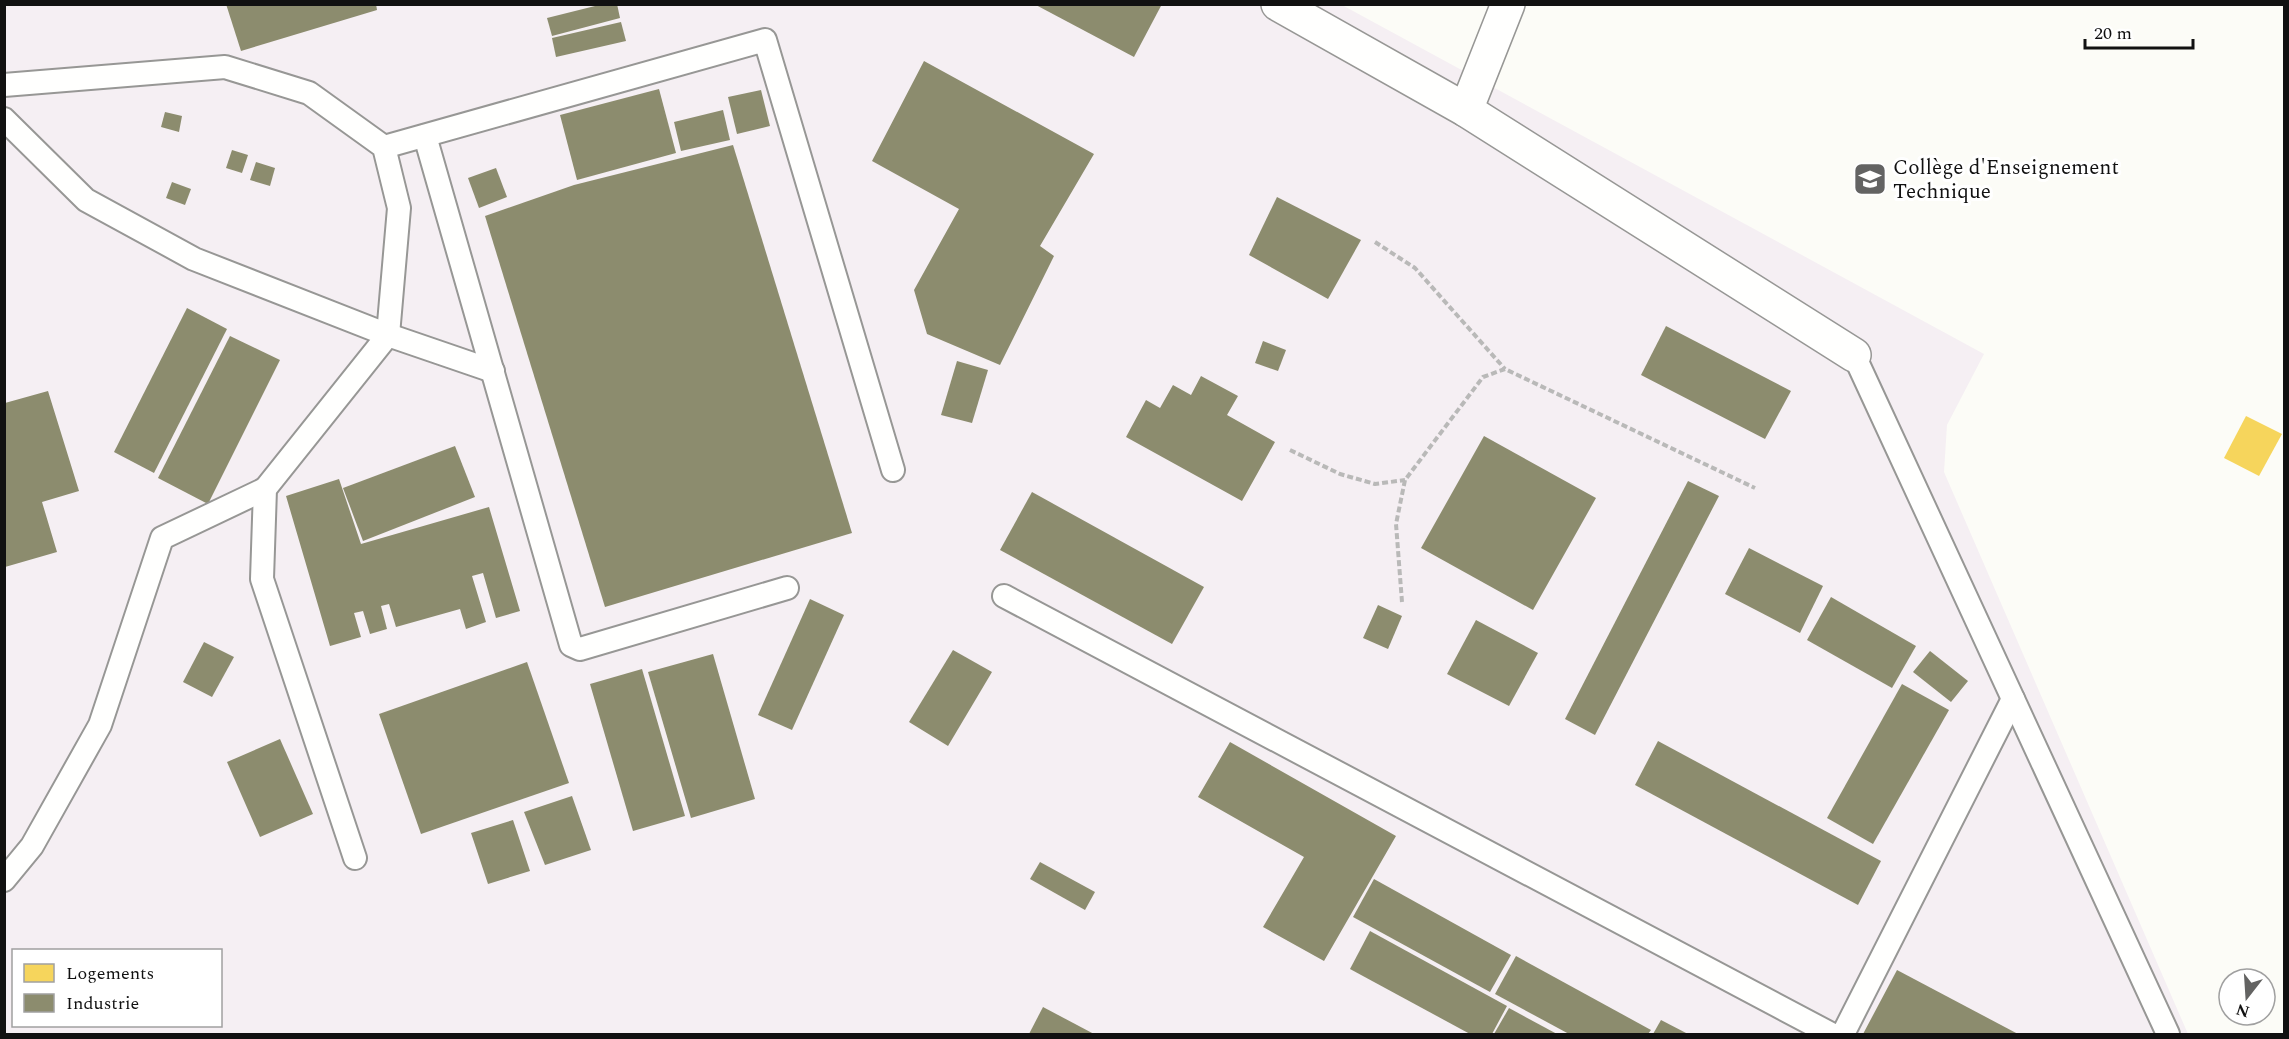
<svg xmlns="http://www.w3.org/2000/svg" width="2289" height="1039" font-family="Spectral,serif">
	<style>
		.industrial { fill: #f5eff3; fill-rule: evenodd }
		.homes { fill: #f6d55c }
		.industry { fill: #8c8c6e }
		.lines { fill: none; stroke-linecap: round; stroke-linejoin: round }
		.lane-casing { stroke: #979795; stroke-width: 26 }
		.street-casing { stroke: #979795; stroke-width: 36 }
		.path { stroke: #b9b9b8; stroke-width: 4; stroke-dasharray: 6 3; stroke-linecap: butt }
		.lane { stroke: #fffffe; stroke-width: 22 }
		.street { stroke: #fffffe; stroke-width: 33 }
		.labels { text-anchor: middle; stroke-width: 6; stroke-linejoin: round; paint-order: stroke }
		.poi-label { font-size: 21px; fill: #111; stroke: #fff; text-anchor: start }
	</style>
	<rect width="100%" height="100%" fill="#fcfcf7"/>
	<path class="industrial" d="M 5,4 L 1342,5 L 1984,354 L 1947,425 L 1944,472 L 2188,1034 L 5,1034 ZM 14,950 L 220,950 L 220,1026 L 14,1026 Z"/>
	<path class="homes" d="M 2246,416 L 2282,434 L 2259,476 L 2224,458 Z"/>
	<g class="industry">
		<path d="M 226,4 L 376,4 L 377,10 L 241,51 Z"/>
		<path d="M 603,4 L 617,4 L 620,18 L 552,36 L 547,18 Z"/>
		<path d="M 1034,4 L 1162,4 L 1134,57 Z"/>
		<path d="M 621,22 L 626,41 L 556,57 L 552,38 Z"/>
		<path d="M 924,61 L 1094,154 L 1040,246 L 1054,256 L 1000,365 L 927,334 L 914,290 L 959,209 L 872,161 Z"/>
		<path d="M 659,89 L 676,153 L 577,180 L 560,115 Z"/>
		<path d="M 761,90 L 770,126 L 737,134 L 728,97 Z"/>
		<path d="M 723,110 L 730,140 L 681,151 L 674,122 Z"/>
		<path d="M 165,112 L 182,116 L 179,132 L 161,127 Z"/>
		<path d="M 733,145 L 852,533 L 605,607 L 485,216 L 574,185 Z"/>
		<path d="M 232,150 L 248,155 L 242,173 L 226,168 Z"/>
		<path d="M 256,162 L 275,168 L 270,186 L 250,180 Z"/>
		<path d="M 496,168 L 507,197 L 479,208 L 468,178 Z"/>
		<path d="M 172,182 L 191,189 L 185,205 L 166,198 Z"/>
		<path d="M 1277,197 L 1361,240 L 1328,299 L 1249,255 Z"/>
		<path d="M 187,308 L 227,329 L 154,473 L 114,452 Z"/>
		<path d="M 1666,326 L 1791,391 L 1765,439 L 1641,375 Z"/>
		<path d="M 230,336 L 280,360 L 208,504 L 158,478 Z"/>
		<path d="M 1263,341 L 1286,350 L 1278,371 L 1255,363 Z"/>
		<path d="M 957,361 L 988,370 L 972,423 L 941,415 Z"/>
		<path d="M 1201,376 L 1238,396 L 1227,415 L 1275,442 L 1242,501 L 1126,437 L 1146,400 L 1160,408 L 1173,385 L 1191,395 Z"/>
		<path d="M 48,391 L 79,491 L 42,502 L 57,552 L 5,567 L 5,403 Z"/>
		<path d="M 1484,436 L 1596,498 L 1533,610 L 1421,548 Z"/>
		<path d="M 455,446 L 475,497 L 363,541 L 343,488 Z"/>
		<path d="M 339,479 L 361,544 L 489,507 L 520,611 L 496,618 L 483,573 L 472,576 L 486,622 L 466,629 L 460,609 L 396,627 L 389,604 L 381,606 L 387,629 L 370,634 L 363,611 L 354,613 L 361,637 L 330,646 L 286,496 Z"/>
		<path d="M 1688,481 L 1719,496 L 1595,735 L 1565,719 Z"/>
		<path d="M 1032,492 L 1204,587 L 1172,644 L 1000,550 Z"/>
		<path d="M 1749,548 L 1823,586 L 1800,633 L 1725,594 Z"/>
		<path d="M 1831,597 L 1916,646 L 1892,688 L 1807,640 Z"/>
		<path d="M 810,599 L 844,615 L 792,730 L 758,715 Z"/>
		<path d="M 1378,605 L 1402,616 L 1388,649 L 1363,638 Z"/>
		<path d="M 1476,620 L 1538,653 L 1509,706 L 1447,674 Z"/>
		<path d="M 204,642 L 234,657 L 212,697 L 183,682 Z"/>
		<path d="M 953,650 L 992,672 L 948,746 L 909,722 Z"/>
		<path d="M 1930,651 L 1968,681 L 1951,702 L 1913,672 Z"/>
		<path d="M 713,654 L 755,799 L 691,818 L 648,672 Z"/>
		<path d="M 527,662 L 569,783 L 421,834 L 379,714 Z"/>
		<path d="M 642,669 L 685,816 L 633,831 L 590,684 Z"/>
		<path d="M 1902,684 L 1949,710 L 1873,844 L 1827,818 Z"/>
		<path d="M 280,739 L 313,814 L 260,837 L 227,762 Z"/>
		<path d="M 1658,741 L 1881,861 L 1858,905 L 1635,785 Z"/>
		<path d="M 1230,742 L 1396,836 L 1324,961 L 1263,927 L 1304,857 L 1198,797 Z"/>
		<path d="M 572,796 L 591,850 L 545,865 L 524,812 Z"/>
		<path d="M 513,820 L 530,871 L 488,884 L 471,833 Z"/>
		<path d="M 1040,862 L 1095,892 L 1085,910 L 1030,879 Z"/>
		<path d="M 1374,879 L 1511,955 L 1490,992 L 1353,917 Z"/>
		<path d="M 1370,931 L 1507,1006 L 1492,1034 L 1470,1034 L 1350,969 Z"/>
		<path d="M 1516,956 L 1651,1030 L 1648,1034 L 1569,1034 L 1495,994 Z"/>
		<path d="M 1897,970 L 2018,1034 L 1863,1034 Z"/>
		<path d="M 1043,1007 L 1094,1034 L 1029,1034 Z"/>
		<path d="M 1509,1008 L 1557,1034 L 1494,1034 Z"/>
		<path d="M 1661,1020 L 1688,1034 L 1653,1034 Z"/>
	</g>
	<g class="lines">
		<g class="lane-casing">
			<g id="lane">
				<path d="M 4,85 L 225,67 L 309,93 L 384,147 L 399,208 L 388,335 L 265,489 L 262,579 L 355,858"/>
				<path d="M 4,119 L 86,200 L 194,259 L 388,335 L 493,371"/>
				<path d="M 425,136 L 571,645 L 580,649 L 787,588"/>
				<path d="M 384,147 L 765,40 L 893,470"/>
				<path d="M 1854,355 L 2168,1034"/>
				<path d="M 1004,596 L 1831,1034"/>
				<path d="M 4,880 L 32,846 L 100,725 L 162,538 L 265,489"/>
				<path d="M 1843,1034 L 2013,699"/>
			</g>
		</g>
		<g class="street-casing">
			<g id="street">
				<path d="M 1278,4 L 1466,110 L 1854,355"/>
				<path d="M 1466,110 L 1508,4"/>
			</g>
		</g>
		<g class="path">
			<path d="M 1375,242 L 1415,268 L 1505,369"/>
			<path d="M 1290,450 L 1340,474 L 1375,484 L 1405,480"/>
			<path d="M 1402,602 L 1396,524 L 1405,480 L 1483,377 L 1505,369 L 1755,488"/>
		</g>
		<use href="#lane" class="lane"/>
		<use href="#street" class="street"/>
	</g>
	<defs>
		<g id="school-square" transform="scale(1.725)"><rect x="-9" y="-9" width="18" height="18" rx="4" fill="#636362" stroke="#fff"/><path d="M0-5L7-2L0 1L-7-2ZM-4 1L0 2.5L4 1V4Q0 6-4 4Z" fill="#fff"/></g>
	</defs>
	<g fill-rule="evenodd">
		<use href="#school-square" x="1870" y="179"/>
	</g>
	<g class="labels">
		<g class="poi-label">
			<text x="1893" y="174">Collège d'Enseignement<tspan x="1893" dy="24">Technique</tspan></text>
		</g>
	</g>
	<rect width="2289" height="1039" fill="none" stroke="#111111" stroke-width="12"/>
	<rect x="12" y="949" width="210" height="78" fill="#ffffff" stroke="#a0a0a0" stroke-width="1.5"/>
	<rect x="24" y="964" width="30" height="18" fill="#f6d55c" stroke="#a0a0a0" stroke-width="1.5"/>
	<text x="66" y="979" font-size="18" fill="#111111">Logements</text>
	<rect x="24" y="994" width="30" height="18" fill="#8c8c6e" stroke="#a0a0a0" stroke-width="1.5"/>
	<text x="66" y="1009" font-size="18" fill="#111111">Industrie</text>
	<g transform="translate(2247 997) rotate(197)"><circle r="28" fill="#ffffff" stroke="#a0a0a0" stroke-width="1.5"/>
	<path d="M0-4.5L10 22L0 15L-10 22Z" fill="#636362"/>
	<text y="-9" font-size="16" font-weight="bold" text-anchor="middle" fill="#111111">N</text>
	</g>
	<path d="M2085 39v9h108v-9" fill="none" stroke="#111111" stroke-width="3"/>
	<text x="2094" y="39" font-size="18" fill="#111111" stroke="#ffffff" stroke-width="4.5" paint-order="stroke">20 m</text>
</svg>
